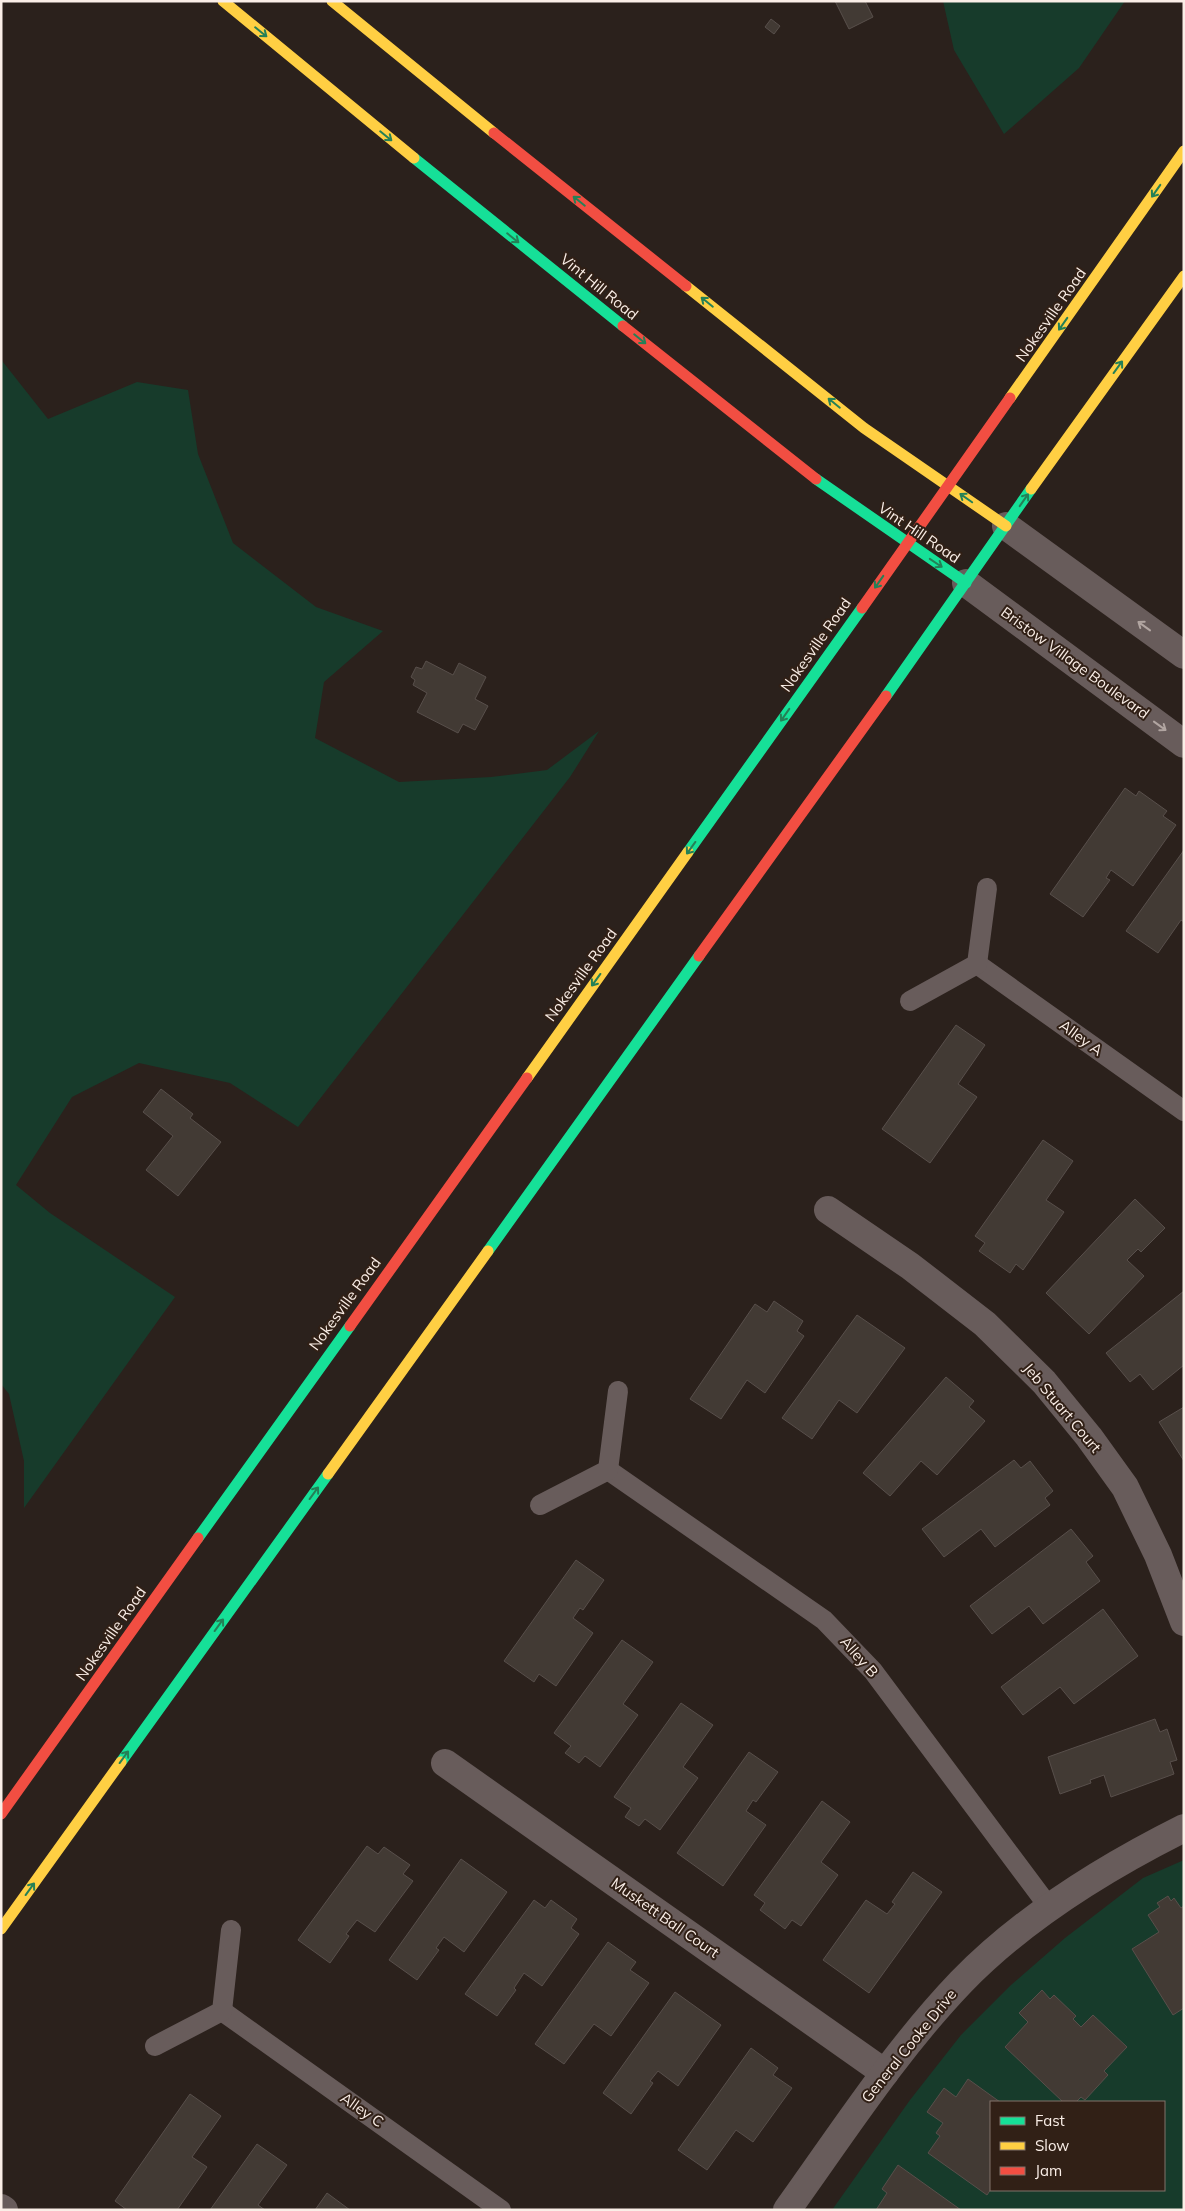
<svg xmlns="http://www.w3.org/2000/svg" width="1185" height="2211" font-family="Mulish,sans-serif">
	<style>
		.green { fill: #173b2b; fill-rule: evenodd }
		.building { fill: #423a34; stroke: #584f4b }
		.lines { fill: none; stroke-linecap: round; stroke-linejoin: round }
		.lane { stroke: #685c5b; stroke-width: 20 }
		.street { stroke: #685c5b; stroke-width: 28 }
		.fast { stroke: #16e098; stroke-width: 11 }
		.slow { stroke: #ffcf43; stroke-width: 11 }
		.jam { stroke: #f24e42; stroke-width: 11 }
		.oneway { stroke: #248057 }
		.oneway2 { stroke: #b1a5a1 }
		.labels { text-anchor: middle; stroke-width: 4; stroke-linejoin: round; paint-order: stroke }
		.street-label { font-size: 15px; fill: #faeee7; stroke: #312016 }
	</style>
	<rect width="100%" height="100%" fill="#2b211c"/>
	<g class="green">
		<path d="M 943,1 L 1125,1 L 1079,68 L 1004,134 L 954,50 Z"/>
		<path d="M 1,357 L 3,362 L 48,419 L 137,382 L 188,390 L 198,454 L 233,543 L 316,607 L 383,631 L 324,682 L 315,738 L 399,782 L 491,777 L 547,770 L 599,731 L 570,777 L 298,1127 L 230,1083 L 139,1063 L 72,1097 L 16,1185 L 50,1213 L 175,1297 L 24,1508 L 24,1461 L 9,1394 L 1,1384 Z"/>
		<path d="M 1184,1860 L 1184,2210 L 832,2210 L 910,2100 L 961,2035 L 1011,1985 L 1065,1938 L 1143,1878 ZM 991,2102 L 1164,2102 L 1164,2190 L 991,2190 Z"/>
	</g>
	<g class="building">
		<path d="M 835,1 L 865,1 L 873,17 L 849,29 Z"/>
		<path d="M 771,19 L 780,26 L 774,34 L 765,27 Z"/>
		<path d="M 426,661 L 453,675 L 459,663 L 486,677 L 475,699 L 488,706 L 475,730 L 463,724 L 458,733 L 417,712 L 427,693 L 413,685 L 415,680 L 411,677 L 416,667 L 422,669 Z"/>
		<path d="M 1125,788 L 1136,796 L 1139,791 L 1167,811 L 1163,816 L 1176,825 L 1133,886 L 1111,870 L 1106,878 L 1110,880 L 1083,917 L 1050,894 Z"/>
		<path d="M 1184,850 L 1184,922 L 1181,920 L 1158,953 L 1126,931 Z"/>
		<path d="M 956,1025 L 985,1045 L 958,1084 L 977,1097 L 930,1163 L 882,1129 Z"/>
		<path d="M 161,1089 L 193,1114 L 190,1118 L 221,1142 L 178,1196 L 146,1170 L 173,1136 L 143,1112 Z"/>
		<path d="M 1043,1140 L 1073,1161 L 1046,1200 L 1064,1212 L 1023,1270 L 1016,1264 L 1010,1273 L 979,1251 L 985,1243 L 975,1236 Z"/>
		<path d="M 1135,1199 L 1165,1228 L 1141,1252 L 1138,1249 L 1127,1260 L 1144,1276 L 1089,1334 L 1046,1293 Z"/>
		<path d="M 1184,1291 L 1184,1365 L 1153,1390 L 1140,1374 L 1130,1382 L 1106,1353 Z"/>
		<path d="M 774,1301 L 803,1321 L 797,1331 L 804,1336 L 765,1393 L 747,1380 L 721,1419 L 690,1399 L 755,1304 L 767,1312 Z"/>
		<path d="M 857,1315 L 905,1348 L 857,1413 L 839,1400 L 812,1439 L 782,1418 Z"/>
		<path d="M 946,1377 L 974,1401 L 969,1407 L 985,1421 L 937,1475 L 921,1461 L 890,1496 L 863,1473 Z"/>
		<path d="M 1184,1407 L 1184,1461 L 1159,1422 Z"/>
		<path d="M 1014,1460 L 1021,1468 L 1030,1461 L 1053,1491 L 1045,1498 L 1050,1505 L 995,1547 L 981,1529 L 944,1557 L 922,1529 Z"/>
		<path d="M 1071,1529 L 1093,1556 L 1086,1562 L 1100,1581 L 1043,1624 L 1029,1606 L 992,1634 L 970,1606 Z"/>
		<path d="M 576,1560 L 604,1580 L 583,1610 L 580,1608 L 573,1618 L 593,1633 L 556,1686 L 539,1674 L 534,1682 L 504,1661 Z"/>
		<path d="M 1103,1609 L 1138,1656 L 1074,1704 L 1060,1687 L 1023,1715 L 1001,1687 Z"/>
		<path d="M 622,1640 L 653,1662 L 623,1704 L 638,1715 L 600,1767 L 585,1756 L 579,1763 L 565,1753 L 571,1746 L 554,1733 Z"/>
		<path d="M 681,1703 L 713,1725 L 683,1767 L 698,1778 L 660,1830 L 645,1819 L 639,1826 L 625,1817 L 631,1808 L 614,1797 Z"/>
		<path d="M 1155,1719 L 1160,1732 L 1167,1729 L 1177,1760 L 1170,1762 L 1174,1774 L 1111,1797 L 1104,1775 L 1090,1780 L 1091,1783 L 1060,1794 L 1048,1757 Z"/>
		<path d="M 749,1752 L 778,1772 L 756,1802 L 753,1800 L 746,1811 L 766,1825 L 723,1886 L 677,1853 Z"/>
		<path d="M 822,1801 L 850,1822 L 821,1862 L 838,1875 L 801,1926 L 792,1920 L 785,1929 L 760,1910 L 765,1903 L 754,1895 Z"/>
		<path d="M 367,1846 L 378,1854 L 384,1847 L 410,1865 L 403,1874 L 413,1881 L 375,1932 L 357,1920 L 346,1934 L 349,1936 L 330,1963 L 298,1940 Z"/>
		<path d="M 461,1859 L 507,1892 L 464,1952 L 444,1937 L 436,1948 L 439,1950 L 417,1980 L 389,1960 Z"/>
		<path d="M 913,1872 L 942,1892 L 869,1993 L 823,1960 L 866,1900 L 887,1914 L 895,1904 L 892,1902 Z"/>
		<path d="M 1168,1896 L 1171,1901 L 1174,1898 L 1181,1908 L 1184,1906 L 1184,2008 L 1173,2015 L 1132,1949 L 1159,1932 L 1148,1915 L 1160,1907 L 1157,1903 Z"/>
		<path d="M 534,1900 L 545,1908 L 551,1900 L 577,1919 L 571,1928 L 579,1934 L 542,1986 L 524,1973 L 514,1988 L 516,1990 L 497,2016 L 465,1994 Z"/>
		<path d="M 608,1942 L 636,1962 L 630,1970 L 649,1983 L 611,2036 L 594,2024 L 564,2064 L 535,2044 Z"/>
		<path d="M 1042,1990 L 1050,1999 L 1054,1995 L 1076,2016 L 1073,2019 L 1081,2027 L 1093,2015 L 1127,2047 L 1104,2071 L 1108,2075 L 1085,2100 L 1081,2097 L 1076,2102 L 1063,2102 L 1005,2047 L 1028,2022 L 1019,2013 Z"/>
		<path d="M 675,1992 L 721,2025 L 678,2086 L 658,2071 L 650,2081 L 653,2083 L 631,2114 L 603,2093 Z"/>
		<path d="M 751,2048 L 778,2068 L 773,2075 L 792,2088 L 753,2142 L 736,2130 L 707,2170 L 678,2150 Z"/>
		<path d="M 968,2079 L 1000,2102 L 991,2102 L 991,2189 L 987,2195 L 928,2153 L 940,2136 L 936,2133 L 943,2123 L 927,2112 L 944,2088 L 956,2097 Z"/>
		<path d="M 190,2094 L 221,2116 L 192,2157 L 207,2167 L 177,2210 L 127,2210 L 115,2201 Z"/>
		<path d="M 257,2144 L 287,2165 L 258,2205 L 265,2210 L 210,2210 Z"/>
		<path d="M 898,2165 L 961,2210 L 876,2210 L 887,2193 L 882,2189 Z"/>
		<path d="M 327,2193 L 350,2210 L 315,2210 Z"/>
	</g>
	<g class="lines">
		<g class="lane">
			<path d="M 977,964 L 1184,1111"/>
			<path d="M 910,1001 L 977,964 L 987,888"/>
			<path d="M 608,1470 L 824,1620 L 873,1671 L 1049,1907"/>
			<path d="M 540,1505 L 608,1470 L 618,1391"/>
			<path d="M 222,2011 L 501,2210"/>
			<path d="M 155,2046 L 222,2011 L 231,1930"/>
		</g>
		<g class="street">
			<path d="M 1006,526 L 1184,655"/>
			<path d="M 966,583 L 1184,744"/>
			<path d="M 828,1210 L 910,1266 L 985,1324 L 1044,1382 L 1089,1437 L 1125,1487 L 1158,1555 L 1184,1622"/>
			<path d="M 445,1763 L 885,2073"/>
			<path d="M 1,2208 L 4,2210"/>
			<path d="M 787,2210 C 843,2132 895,2051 961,1982 C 1024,1917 1104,1868 1184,1828"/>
		</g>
		<g class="fast">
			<path d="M 414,158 L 623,326"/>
			<path d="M 816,479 L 966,583"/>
			<path d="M 886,696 L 1031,489"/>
			<path d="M 688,852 L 862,608"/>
			<path d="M 488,1251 L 699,956"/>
			<path d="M 198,1538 L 350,1326"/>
			<path d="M 121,1762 L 328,1474"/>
		</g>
		<g class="slow">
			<path d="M 223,1 L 414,158"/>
			<path d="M 332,1 L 494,133"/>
			<path d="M 686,286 L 864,428 L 1006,526"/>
			<path d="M 1010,398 L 1184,151"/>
			<path d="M 1031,489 L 1184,276"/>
			<path d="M 527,1078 L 688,852"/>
			<path d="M 328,1474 L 488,1251"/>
			<path d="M 1,1929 L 121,1762"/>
		</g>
		<g class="jam">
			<path d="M 494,133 L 686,286"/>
			<path d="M 623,326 L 816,479"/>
			<path d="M 862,608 L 1010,398"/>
			<path d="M 699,956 L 886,696"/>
			<path d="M 350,1326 L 527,1078"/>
			<path d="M 1,1814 L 198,1538"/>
		</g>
	</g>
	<defs><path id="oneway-shaft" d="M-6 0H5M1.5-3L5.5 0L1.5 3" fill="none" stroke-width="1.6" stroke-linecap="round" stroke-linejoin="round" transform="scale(1.25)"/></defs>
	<g class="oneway">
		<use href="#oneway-shaft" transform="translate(261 32) rotate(39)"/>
		<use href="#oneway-shaft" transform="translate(386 136) rotate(39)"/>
		<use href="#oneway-shaft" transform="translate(1156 191) rotate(125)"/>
		<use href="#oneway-shaft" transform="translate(579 201) rotate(-141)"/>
		<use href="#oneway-shaft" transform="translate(513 238) rotate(39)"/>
		<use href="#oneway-shaft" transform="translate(707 302) rotate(-141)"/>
		<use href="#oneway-shaft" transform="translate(1063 324) rotate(125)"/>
		<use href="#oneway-shaft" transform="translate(640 339) rotate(39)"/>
		<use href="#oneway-shaft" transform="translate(1118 367) rotate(-54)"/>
		<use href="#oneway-shaft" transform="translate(834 403) rotate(-141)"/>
		<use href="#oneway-shaft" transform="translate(966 498) rotate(-145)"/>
		<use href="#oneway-shaft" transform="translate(1024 500) rotate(-55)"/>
		<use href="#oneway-shaft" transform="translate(936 563) rotate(34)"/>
		<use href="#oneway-shaft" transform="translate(879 582) rotate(125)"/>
		<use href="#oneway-shaft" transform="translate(785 715) rotate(125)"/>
		<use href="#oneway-shaft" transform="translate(691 848) rotate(126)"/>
		<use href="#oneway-shaft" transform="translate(596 980) rotate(126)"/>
		<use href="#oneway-shaft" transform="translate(314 1493) rotate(-54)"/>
		<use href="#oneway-shaft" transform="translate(219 1625) rotate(-54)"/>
		<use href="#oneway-shaft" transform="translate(124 1757) rotate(-54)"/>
		<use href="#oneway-shaft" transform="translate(30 1889) rotate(-54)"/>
	</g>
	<g class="oneway2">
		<use href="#oneway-shaft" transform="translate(1144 626) rotate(-144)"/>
		<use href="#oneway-shaft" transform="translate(1160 726) rotate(36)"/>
	</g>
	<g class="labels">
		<g class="street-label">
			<text transform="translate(599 287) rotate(39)" y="5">Vint Hill Road</text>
			<text transform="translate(1051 315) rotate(-55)" y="5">Nokesville Road</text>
			<text transform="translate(919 533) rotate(34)" y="5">Vint Hill Road</text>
			<text transform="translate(816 645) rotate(-55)" y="5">Nokesville Road</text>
			<text transform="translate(1075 663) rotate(36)" y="5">Bristow Village Boulevard</text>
			<text transform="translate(581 975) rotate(-54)" y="5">Nokesville Road</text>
			<text transform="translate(1081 1038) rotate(36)" y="5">Alley A</text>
			<text transform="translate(345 1304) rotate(-54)" y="5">Nokesville Road</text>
			<text transform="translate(1062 1408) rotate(50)" y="5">Jeb Stuart Court</text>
			<text transform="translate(111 1634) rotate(-55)" y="5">Nokesville Road</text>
			<text transform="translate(859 1657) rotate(49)" y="5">Alley B</text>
			<text transform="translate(665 1918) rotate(35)" y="5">Muskett Ball Court</text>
			<text transform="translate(909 2046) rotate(-51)" y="5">General Cooke Drive</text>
			<text transform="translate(362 2110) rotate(35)" y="5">Alley C</text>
		</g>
	</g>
	<rect width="1185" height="2211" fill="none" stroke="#faeee7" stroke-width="5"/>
	<rect x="990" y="2101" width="175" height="90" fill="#312016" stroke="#81726a"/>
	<rect x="1000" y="2117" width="25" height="8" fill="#16e098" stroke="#81726a"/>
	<text x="1035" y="2126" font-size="15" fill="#faeee7">Fast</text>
	<rect x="1000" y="2142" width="25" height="8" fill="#ffcf43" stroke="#81726a"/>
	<text x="1035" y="2151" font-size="15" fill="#faeee7">Slow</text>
	<rect x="1000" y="2167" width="25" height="8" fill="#f24e42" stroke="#81726a"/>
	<text x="1035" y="2176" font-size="15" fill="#faeee7">Jam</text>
</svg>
